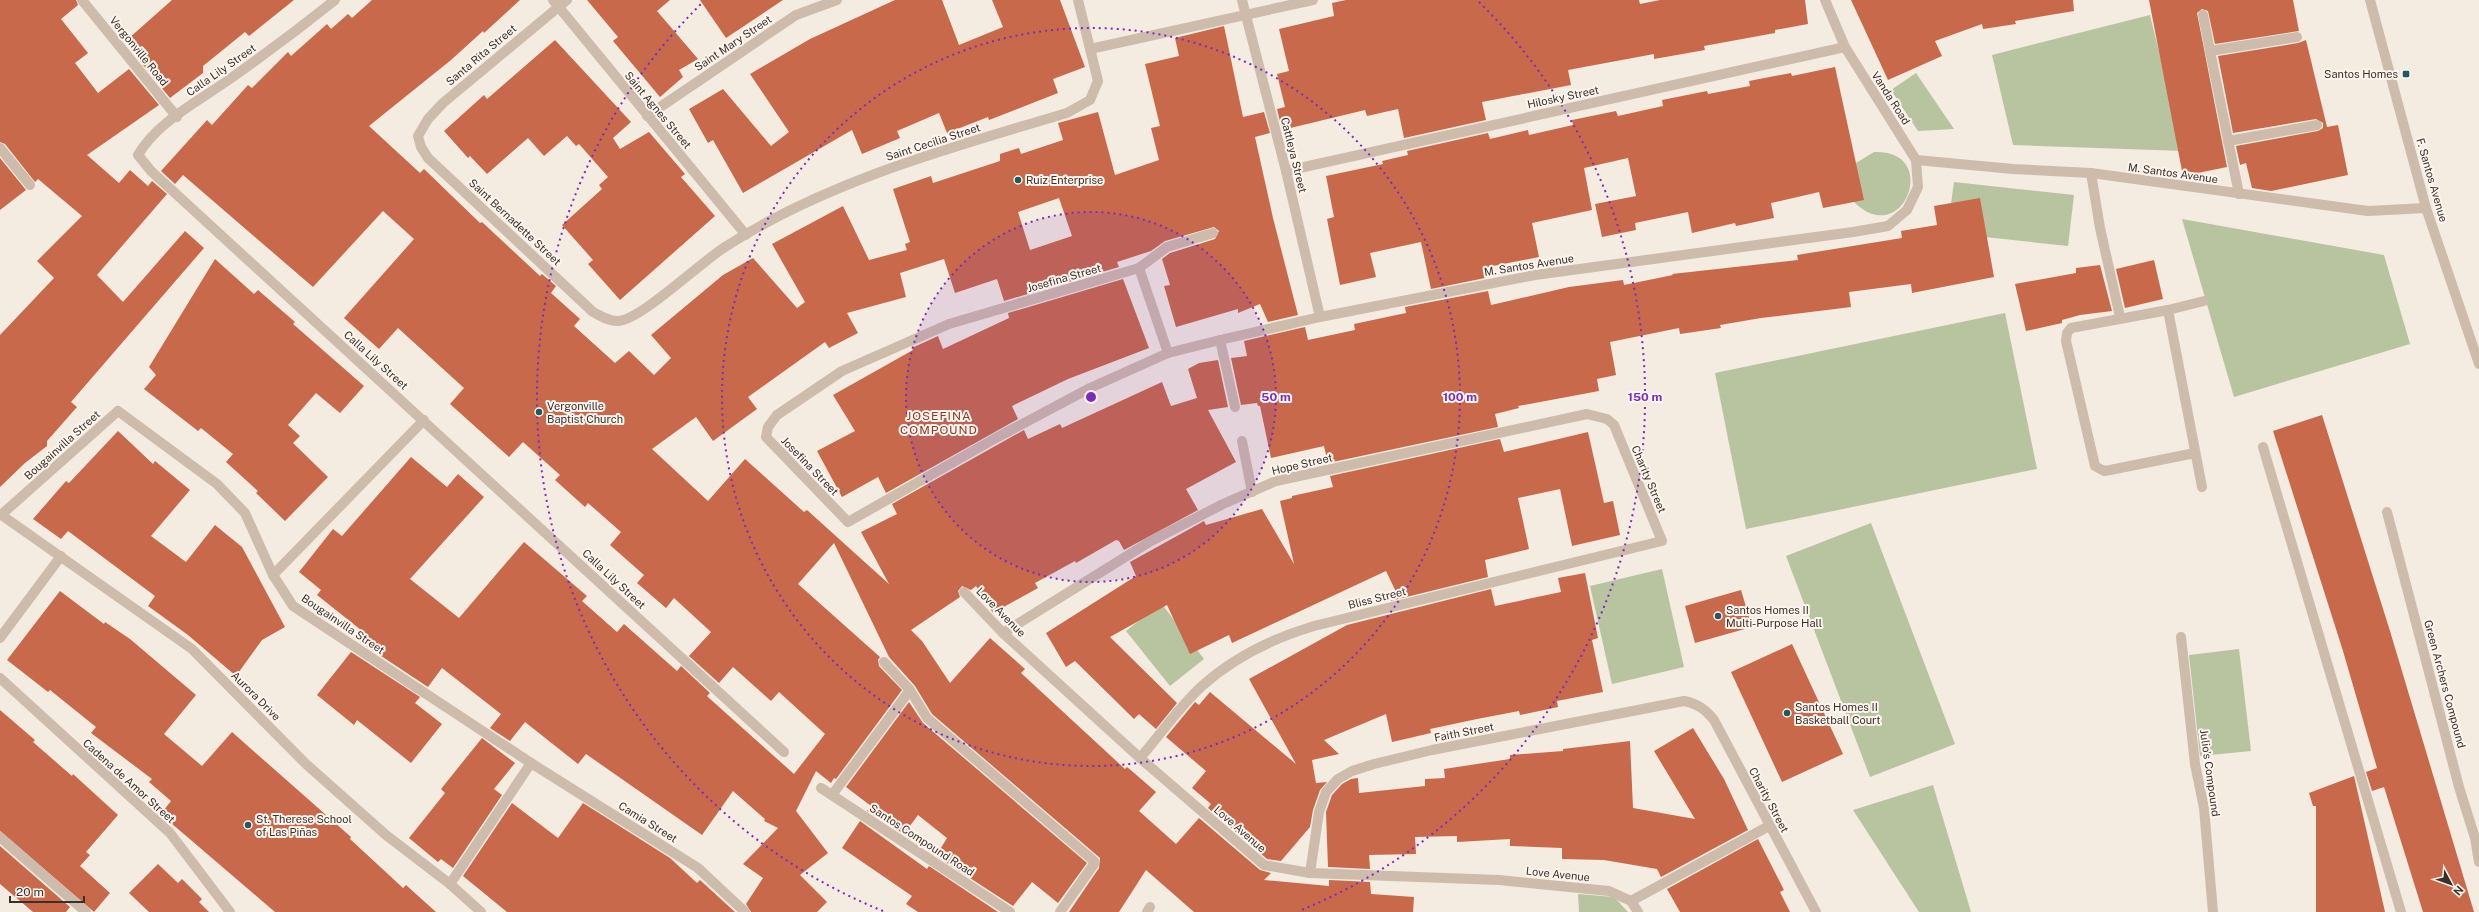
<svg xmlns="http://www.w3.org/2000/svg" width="2479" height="912" font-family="'Public Sans',sans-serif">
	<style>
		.green { fill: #b8c4a0 }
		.building { fill: #c8694b; fill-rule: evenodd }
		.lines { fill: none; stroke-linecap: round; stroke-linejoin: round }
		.service { stroke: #cdbbac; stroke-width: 10 }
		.minor { stroke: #cdbbac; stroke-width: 10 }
		.tertiary { stroke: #cdbbac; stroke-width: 10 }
		.ring { fill: none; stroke: #7b2cbf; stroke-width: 2; stroke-dasharray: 2 4 }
		.poi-dot { fill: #1f5a5e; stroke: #fbf5ee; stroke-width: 1.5 }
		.labels { text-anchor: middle; stroke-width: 4; stroke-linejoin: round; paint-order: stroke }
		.street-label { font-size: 11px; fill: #3b302b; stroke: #fbf5ee }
		.poi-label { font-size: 11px; fill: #3b302b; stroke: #fbf5ee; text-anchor: start }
		.neighbourhood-label { font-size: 12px; letter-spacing: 1px; fill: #8c3b22; stroke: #fbf5ee }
		.centre { fill: #7b2cbf; stroke: #fbf5ee; stroke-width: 2 }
		.ring-label { font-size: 12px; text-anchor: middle; font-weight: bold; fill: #7b2cbf; stroke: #fbf5ee; stroke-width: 4; stroke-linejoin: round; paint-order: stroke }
	</style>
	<rect width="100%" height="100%" fill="#f4ebe1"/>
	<g class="green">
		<path d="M 2150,15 L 2183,151 L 2013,145 L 1992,55 Z"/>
		<path d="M 1916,73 L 1954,129 L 1918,131 L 1891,90 Z"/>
		<path d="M 1874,152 C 1942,149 1903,251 1854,202 L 1856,163 Z"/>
		<path d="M 1954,182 L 2074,195 L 2068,246 L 1947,233 Z"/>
		<path d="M 2182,219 L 2384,255 L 2410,344 L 2234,397 Z"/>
		<path d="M 2005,313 L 2037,469 L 1746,529 L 1715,373 Z"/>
		<path d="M 1871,523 L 1955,744 L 1870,777 L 1786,556 Z"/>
		<path d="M 1662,569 L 1684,667 L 1612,684 L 1590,586 Z"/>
		<path d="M 1161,603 L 1204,659 L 1170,686 L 1126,631 Z"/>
		<path d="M 2239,649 L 2251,751 L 2200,756 L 2189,655 Z"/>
		<path d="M 1933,785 L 1971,912 L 1919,912 L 1853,810 Z"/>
		<path d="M 1578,894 L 1614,897 L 1628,912 L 1579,912 Z"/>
	</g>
	<g class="building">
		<path d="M 0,0 L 76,0 L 78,5 L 61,19 L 88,53 L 75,63 L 98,93 L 129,69 L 159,105 L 87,155 L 119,183 L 130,170 L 148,186 L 152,181 L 167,194 L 97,275 L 123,302 L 185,231 L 204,248 L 71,402 L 77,407 L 47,441 L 47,446 L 25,463 L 0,487 L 0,335 L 54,278 L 37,261 L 82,216 L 38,179 L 35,182 L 5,144 L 0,142 Z"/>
		<path d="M 172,0 L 294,0 L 249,36 L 245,32 L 203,66 L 203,73 L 170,98 L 139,60 L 144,57 L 128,39 Z"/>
		<path d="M 372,0 L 520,0 L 484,33 L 483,31 L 451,60 L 369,126 L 420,173 L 424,169 L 480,223 L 482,222 L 540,276 L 542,274 L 556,286 L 551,293 L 580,319 L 574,326 L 615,363 L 629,351 L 654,375 L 671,358 L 651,335 L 723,275 L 753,258 L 797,308 L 805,302 L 772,244 L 843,206 L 869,260 L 907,250 L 905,244 L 910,242 L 893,189 L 931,176 L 933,183 L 1000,161 L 1000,154 L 1019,148 L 1021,154 L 1063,140 L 1058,123 L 1098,112 L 1115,175 L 1159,160 L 1151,128 L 1160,126 L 1145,64 L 1179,56 L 1175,38 L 1224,26 L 1243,117 L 1264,112 L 1270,133 L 1255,137 L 1273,218 L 1298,315 L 1268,322 L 1260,304 L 1238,313 L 1238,309 L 1176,327 L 1164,286 L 1170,285 L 1162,259 L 1170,253 L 1215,239 L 1219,231 L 1214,227 L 1165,241 L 1151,251 L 1117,262 L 1119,267 L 1004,301 L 997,279 L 955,293 L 944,259 L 900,273 L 906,297 L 847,313 L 858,333 L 829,348 L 825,342 L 748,397 L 757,409 L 713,441 L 696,417 L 652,449 L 708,501 L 745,459 L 804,512 L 807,510 L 889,584 L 861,532 L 897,514 L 892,504 L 1024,430 L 1028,439 L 1060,424 L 1062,428 L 1162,382 L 1171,406 L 1197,398 L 1188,369 L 1199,363 L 1218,360 L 1228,407 L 1208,410 L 1236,462 L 1186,489 L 1198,510 L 1124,550 L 1119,541 L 1116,540 L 1076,563 L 1075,561 L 1035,583 L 1038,588 L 993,613 L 976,586 L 971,590 L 962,586 L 958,591 L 960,597 L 911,630 L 922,641 L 950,683 L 990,638 L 1025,669 L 1021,673 L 1125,769 L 1127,767 L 1133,772 L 1156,792 L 1139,811 L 1176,844 L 1199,818 L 1260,870 L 1271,873 L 1264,880 L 1329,886 L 1329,880 L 1370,882 L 1371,894 L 1414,897 L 1413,912 L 1194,912 L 1146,870 L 1119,912 L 1069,912 L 1099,868 L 1100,858 L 932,714 L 915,686 L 889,657 L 834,543 L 798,584 L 880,657 L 878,660 L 879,666 L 902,690 L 836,779 L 834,778 L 831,783 L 816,771 L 796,811 L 828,853 L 800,875 L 827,902 L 817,912 L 751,912 L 746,904 L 763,878 L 743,864 L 778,828 L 764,821 L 765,819 L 733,791 L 702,835 L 586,754 L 578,764 L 525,722 L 510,741 L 490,728 L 501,714 L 442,668 L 428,687 L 360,642 L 366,634 L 317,595 L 321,590 L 299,572 L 333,529 L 342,536 L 411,457 L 447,487 L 458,474 L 484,497 L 410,579 L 459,618 L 524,542 L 587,596 L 582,601 L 617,632 L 624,624 L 677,671 L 681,666 L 710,693 L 707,696 L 709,698 L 794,774 L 825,734 L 779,692 L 771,701 L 733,667 L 719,683 L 689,656 L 711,632 L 674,598 L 666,608 L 637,583 L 644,575 L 610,545 L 621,532 L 588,503 L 585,507 L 555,480 L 560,475 L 523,442 L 509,457 L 450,404 L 464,388 L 398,328 L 379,349 L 344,318 L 414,239 L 383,211 L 313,287 L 183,175 L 175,184 L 161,171 L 207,120 L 212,125 L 248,85 L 252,88 L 288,52 L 291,56 L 327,24 L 331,29 L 348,14 L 352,18 ZM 1059,198 L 1072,236 L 1030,250 L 1018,212 Z"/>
		<path d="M 587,0 L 670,0 L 657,11 L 698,59 L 679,70 L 683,77 L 660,97 L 613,41 L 618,37 Z"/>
		<path d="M 700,0 L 783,0 L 726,38 Z"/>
		<path d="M 895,0 L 942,0 L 959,45 L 1003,27 L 992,0 L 1060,0 L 1085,67 L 1053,79 L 1058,93 L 989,120 L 988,117 L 947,133 L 939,113 L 897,131 L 900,138 L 862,154 L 852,130 L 743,193 L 713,140 L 708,143 L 689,109 L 723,89 L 771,146 L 789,132 L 750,74 L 810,39 Z"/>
		<path d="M 1346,0 L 1639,0 L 1640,4 L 1660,0 L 1805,0 L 1808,24 L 1775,30 L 1775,33 L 1704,46 L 1705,50 L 1654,59 L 1654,54 L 1568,70 L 1571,85 L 1482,102 L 1486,120 L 1404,138 L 1398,109 L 1367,116 L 1365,110 L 1282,130 L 1277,109 L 1285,107 L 1277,74 L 1289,71 L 1279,29 L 1334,16 L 1332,3 Z"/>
		<path d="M 1851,0 L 2073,0 L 2074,11 L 2015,21 L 2016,24 L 1983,29 L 1982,24 L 1935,41 L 1942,56 L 1888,80 Z"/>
		<path d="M 2149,0 L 2293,0 L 2299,31 L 2215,44 L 2208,11 L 2202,9 L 2197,13 L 2227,167 L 2183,176 Z"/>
		<path d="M 555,40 L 631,122 L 613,138 L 620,149 L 649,132 L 685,174 L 681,177 L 715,216 L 620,300 L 588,264 L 593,260 L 562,225 L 602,189 L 599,185 L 608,177 L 579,144 L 576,146 L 567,136 L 544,156 L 528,138 L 487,174 L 470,156 L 468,158 L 444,131 L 484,95 L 487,99 Z"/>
		<path d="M 2306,40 L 2327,127 L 2338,125 L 2348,175 L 2271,191 L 2252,188 L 2246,163 L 2240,165 L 2236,146 L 2318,131 L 2323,128 L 2323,123 L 2316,119 L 2233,133 L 2218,56 L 2298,43 Z"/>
		<path d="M 1835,67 L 1864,200 L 1823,208 L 1819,192 L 1771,203 L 1774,218 L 1736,226 L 1735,223 L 1692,233 L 1688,212 L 1635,223 L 1636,230 L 1602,237 L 1595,204 L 1636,196 L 1628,158 L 1584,168 L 1592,210 L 1532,223 L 1539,257 L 1483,268 L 1485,278 L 1431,289 L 1421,242 L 1370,253 L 1376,277 L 1340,285 L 1327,219 L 1334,217 L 1326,176 L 1383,164 L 1382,161 L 1408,155 L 1407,151 L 1488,133 L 1490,139 L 1528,130 L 1529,135 L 1573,125 L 1572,120 L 1616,111 L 1618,116 L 1663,106 L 1662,100 L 1707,91 L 1708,94 L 1750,86 L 1749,81 L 1791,73 L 1792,76 Z"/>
		<path d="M 0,158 L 26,190 L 0,210 Z"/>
		<path d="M 1980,198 L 1994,277 L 1912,293 L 1911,284 L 1849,292 L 1851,307 L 1761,318 L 1720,325 L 1721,328 L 1680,334 L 1679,328 L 1610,342 L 1616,375 L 1597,379 L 1599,391 L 1518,406 L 1519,408 L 1495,414 L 1498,427 L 1328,463 L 1324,446 L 1271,458 L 1260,406 L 1258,406 L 1257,403 L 1241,405 L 1231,358 L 1247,356 L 1244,341 L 1305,327 L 1308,340 L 1355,330 L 1354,324 L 1406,313 L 1405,307 L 1488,291 L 1491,305 L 1569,287 L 1623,280 L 1624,285 L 1673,275 L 1672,274 L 1798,260 L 1797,255 L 1902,238 L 1901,231 L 1937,225 L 1934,206 Z"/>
		<path d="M 215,259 L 254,294 L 258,290 L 295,322 L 293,324 L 364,386 L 340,413 L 316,393 L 288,425 L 300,436 L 293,443 L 328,477 L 285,521 L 256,493 L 258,491 L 226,462 L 233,454 L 201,428 L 198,431 L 144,389 L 156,375 L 149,367 Z"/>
		<path d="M 2154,260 L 2163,299 L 2125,308 L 2116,269 Z"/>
		<path d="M 2100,265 L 2112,311 L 2080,315 L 2062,320 L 2062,323 L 2026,331 L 2015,284 L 2076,273 L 2076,268 Z"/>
		<path d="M 1123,279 L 1149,348 L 1068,379 L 1012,406 L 1018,419 L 886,493 L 878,477 L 842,497 L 817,451 L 855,431 L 833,395 L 913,350 L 912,348 L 938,336 L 943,349 L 1009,318 L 1008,313 Z"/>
		<path d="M 2322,415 L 2390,631 L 2474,912 L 2423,912 L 2384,787 L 2372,791 L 2366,772 L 2377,768 L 2343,651 L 2273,431 Z"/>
		<path d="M 118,431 L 153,464 L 155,461 L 190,490 L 151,536 L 186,562 L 215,525 L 242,547 L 285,627 L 262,640 L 236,676 L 188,635 L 148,606 L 155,596 L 68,531 L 61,539 L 33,519 L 66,481 L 69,483 Z"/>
		<path d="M 1588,432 L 1604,503 L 1613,501 L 1620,535 L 1572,546 L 1560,489 L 1518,498 L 1529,549 L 1485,560 L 1488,577 L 1390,601 L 1398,596 L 1386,571 L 1232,643 L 1229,635 L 1190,654 L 1167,605 L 1110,637 L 1177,703 L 1156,729 L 1139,714 L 1134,719 L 1075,661 L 1066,667 L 1046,633 L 1136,576 L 1130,562 L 1204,521 L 1206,525 L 1262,509 L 1294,564 L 1280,501 L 1292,498 L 1292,496 L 1333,487 L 1330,476 L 1500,439 L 1504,452 Z"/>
		<path d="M 1585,573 L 1598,638 L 1592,640 L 1603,692 L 1557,701 L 1558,707 L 1520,715 L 1519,711 L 1477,719 L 1430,729 L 1431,733 L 1392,742 L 1386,714 L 1324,740 L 1339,754 L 1312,760 L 1316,783 L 1327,782 L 1320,790 L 1313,810 L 1310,827 L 1281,861 L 1267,859 L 1208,808 L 1211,804 L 1192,788 L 1206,771 L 1166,737 L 1195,702 L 1199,705 L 1210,692 L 1296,764 L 1249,679 L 1347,625 L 1491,589 L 1495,606 L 1561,592 L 1558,578 Z"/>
		<path d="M 1741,590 L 1752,627 L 1695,643 L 1685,606 Z"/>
		<path d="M 60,591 L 104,624 L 105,622 L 130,639 L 196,695 L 164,734 L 202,766 L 232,732 L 351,837 L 350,839 L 403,888 L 406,885 L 436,912 L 275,912 L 164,817 L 164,810 L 171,801 L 149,782 L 152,779 L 91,733 L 96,727 L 50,690 L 48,692 L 7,660 Z"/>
		<path d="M 1792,644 L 1843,754 L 1782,782 L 1731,672 Z"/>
		<path d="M 351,652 L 420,697 L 415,703 L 442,724 L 411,763 L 357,720 L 354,725 L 317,695 Z"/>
		<path d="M 909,702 L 923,723 L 1087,863 L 1058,903 L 1032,882 L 1013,906 L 936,856 L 947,838 L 918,815 L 904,834 L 867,811 L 871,806 L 846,787 Z"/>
		<path d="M 0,710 L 35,740 L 33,742 L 72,776 L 73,774 L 118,815 L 86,852 L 90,855 L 80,866 L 110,893 L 94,912 L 0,831 Z"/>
		<path d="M 1693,728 L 1724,779 L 1748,830 L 1661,877 L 1657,869 L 1604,860 L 1562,859 L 1562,848 L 1510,846 L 1510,839 L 1457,842 L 1457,836 L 1415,837 L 1416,854 L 1369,855 L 1370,869 L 1328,867 L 1326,812 L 1332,795 L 1342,784 L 1351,779 L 1358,778 L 1359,793 L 1425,786 L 1425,779 L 1445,778 L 1444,769 L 1510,759 L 1510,755 L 1563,751 L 1563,749 L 1630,741 L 1633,808 L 1695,819 L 1654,751 Z"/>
		<path d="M 482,738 L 515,763 L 494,789 L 502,795 L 453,868 L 441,859 L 438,862 L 409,838 L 445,793 L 441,789 Z"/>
		<path d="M 2354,776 L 2385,912 L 2316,912 L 2316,806 L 2313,806 L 2309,793 Z"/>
		<path d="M 512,803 L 558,838 L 583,803 L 670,858 L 697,883 L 700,880 L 735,912 L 507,912 L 463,876 Z"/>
		<path d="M 860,821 L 927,869 L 929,866 L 998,912 L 918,912 L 906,904 L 912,896 L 842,848 Z"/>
		<path d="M 1758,839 L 1784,890 L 1780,892 L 1790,912 L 1680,912 L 1667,889 Z"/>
		<path d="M 0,846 L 70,907 L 66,912 L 33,912 L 0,884 Z"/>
		<path d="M 158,864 L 178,883 L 182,879 L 202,899 L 199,902 L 209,912 L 149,912 L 129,893 Z"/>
	</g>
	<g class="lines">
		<g class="service">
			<path d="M 2203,15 L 2210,51"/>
			<path d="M 2228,141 L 2317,125"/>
			<path d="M 2239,194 L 2210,51 L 2297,37"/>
			<path d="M 884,662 L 910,690 L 927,718 L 1094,861 L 1094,864 L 1060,912"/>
			<path d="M 832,795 L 910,690"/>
			<path d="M 1147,912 L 1150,907"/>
		</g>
		<g class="minor">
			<path d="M 82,0 L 177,117"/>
			<path d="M 335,0 C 300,28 264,55 227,81 C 197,102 156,123 138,155 L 151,171 L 784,752"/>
			<path d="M 553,0 L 746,235"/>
			<path d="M 567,0 L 443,103 L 428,119 L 418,136 L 421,147 L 428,158 L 593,312 C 601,316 610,322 619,321 C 643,318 701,262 725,247 C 827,181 952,147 1067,113 L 1090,100 L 1098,81 L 1078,0"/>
			<path d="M 1242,0 L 1286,171 L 1320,317"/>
			<path d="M 1090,49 L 1313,0"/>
			<path d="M 647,116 L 796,15 L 837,0"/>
			<path d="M 0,148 L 30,185"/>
			<path d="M 1916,160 L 2013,169 L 2091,173 L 2368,211 L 2426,208"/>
			<path d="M 1286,171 L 1845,47"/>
			<path d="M 2091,173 L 2100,228 L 2120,317"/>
			<path d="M 1213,233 L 1167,247 L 1139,268 L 949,324 L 842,371 L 777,415 L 768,427 L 766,437 L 848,522 L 994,439 L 1090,388 L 1168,353 L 1220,340"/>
			<path d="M 1139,268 L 1168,353"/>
			<path d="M 2168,310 L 2202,487"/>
			<path d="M 1235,407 L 1220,340 L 1320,317 L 1535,275 L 1853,232 L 1888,226 L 1907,210 L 1918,187 L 1916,160 L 1845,47 L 1825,0"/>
			<path d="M 1242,441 L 1252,492"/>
			<path d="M 2263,447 L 2401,912"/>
			<path d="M 2195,453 L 2110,470 L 2104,471 L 2095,466 L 2066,341 L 2067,333 L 2071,328 L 2168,310 L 2204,301"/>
			<path d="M 2387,512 L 2459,787 L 2475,838 L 2479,862"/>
			<path d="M 1,515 L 118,411 L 217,484 L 245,513 L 273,575 L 293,606 L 531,763 L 698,868 L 745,912"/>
			<path d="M 273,575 L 424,420"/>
			<path d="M 964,592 L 1003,633 L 1140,758 L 1264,865 L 1310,873 L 1499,880 L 1609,891 L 1631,901 L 1638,912"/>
			<path d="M 1003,633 L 1151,541 L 1223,504 L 1276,481 L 1587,414 L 1607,419 L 1614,425 L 1662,541 L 1314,626 C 1274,638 1233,658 1202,686 C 1179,707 1160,735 1140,758"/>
			<path d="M 2181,637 L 2195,764 L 2204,808 L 2213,912"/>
			<path d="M 0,638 L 61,556"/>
			<path d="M 0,678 L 170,833 L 230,912"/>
			<path d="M 821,788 L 1010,912"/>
			<path d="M 0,837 L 86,912"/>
			<path d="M 1310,873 L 1319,812 L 1326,792 L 1338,779 L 1352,771 L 1374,764 L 1432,750 L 1684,701 C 1698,704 1705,709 1714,720 L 1816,912"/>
			<path d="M 450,884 L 531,763"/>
			<path d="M 1631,901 L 1769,826"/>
		</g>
		<g class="tertiary">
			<path d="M 2370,0 L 2426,208 L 2479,364"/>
			<path d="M 0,514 L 192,649 L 306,764 L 386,835 L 450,884 L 481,912"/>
		</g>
	</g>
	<circle cx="1091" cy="397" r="185" fill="#7b2cbf" fill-opacity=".12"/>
	<g class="ring">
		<circle cx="1091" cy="397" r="185"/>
		<circle cx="1091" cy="397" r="369"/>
		<path d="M883 911A554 554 0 0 1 703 2M1479 2A554 554 0 0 1 1299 911"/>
	</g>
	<g class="poi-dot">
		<rect x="2402" y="70" width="8" height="8" rx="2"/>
		<circle cx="1018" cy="180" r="4"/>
		<circle cx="539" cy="412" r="4"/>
		<circle cx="1718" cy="616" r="4"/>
		<circle cx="1787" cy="713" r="4"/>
		<circle cx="248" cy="825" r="4"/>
	</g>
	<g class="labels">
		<g class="street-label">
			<text transform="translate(733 43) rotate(-34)" y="4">Saint Mary Street</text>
			<text transform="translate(139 51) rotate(51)" y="4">Vergonville Road</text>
			<text transform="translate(481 55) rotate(-40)" y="4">Santa Rita Street</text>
			<text transform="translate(221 70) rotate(-35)" y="4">Calla Lily Street</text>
			<text transform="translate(1563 97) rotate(-12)" y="4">Hilosky Street</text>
			<text transform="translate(1891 98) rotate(57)" y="4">Vanda Road</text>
			<text transform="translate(658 110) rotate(50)" y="4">Saint Agnes Street</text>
			<text transform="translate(933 142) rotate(-18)" y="4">Saint Cecilia Street</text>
			<text transform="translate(1294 155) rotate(76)" y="4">Cattleya Street</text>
			<text transform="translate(2173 173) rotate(8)" y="4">M. Santos Avenue</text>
			<text transform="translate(2432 180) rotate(74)" y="4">F. Santos Avenue</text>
			<text transform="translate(515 222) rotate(43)" y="4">Saint Bernadette Street</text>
			<text transform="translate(1529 265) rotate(-9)" y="4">M. Santos Avenue</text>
			<text transform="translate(1064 278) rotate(-16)" y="4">Josefina Street</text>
			<text transform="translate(376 360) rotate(42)" y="4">Calla Lily Street</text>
			<text transform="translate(62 445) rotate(-42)" y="4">Bougainvilla Street</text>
			<text transform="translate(1302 464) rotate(-13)" y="4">Hope Street</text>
			<text transform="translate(810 466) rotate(46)" y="4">Josefina Street</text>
			<text transform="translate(1649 479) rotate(67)" y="4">Charity Street</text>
			<text transform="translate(614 579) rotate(43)" y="4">Calla Lily Street</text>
			<text transform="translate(1377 598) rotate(-14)" y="4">Bliss Street</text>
			<text transform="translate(1001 612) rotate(45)" y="4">Love Avenue</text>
			<text transform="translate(343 624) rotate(34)" y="4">Bougainvilla Street</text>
			<text transform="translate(2445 684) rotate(75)" y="4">Green Archers Compound</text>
			<text transform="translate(256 696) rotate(45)" y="4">Aurora Drive</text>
			<text transform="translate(1464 732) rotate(-11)" y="4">Faith Street</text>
			<text transform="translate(2210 773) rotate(82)" y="4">Julio's Compound</text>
			<text transform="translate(129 781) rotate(42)" y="4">Cadena de Amor Street</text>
			<text transform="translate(1769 800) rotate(62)" y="4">Charity Street</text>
			<text transform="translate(648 822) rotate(32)" y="4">Camia Street</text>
			<text transform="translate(1240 829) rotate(41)" y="4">Love Avenue</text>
			<text transform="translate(922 840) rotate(33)" y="4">Santos Compound Road</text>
			<text transform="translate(1558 874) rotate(6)" y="4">Love Avenue</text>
		</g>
		<g class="poi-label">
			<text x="2398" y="78" text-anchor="end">Santos Homes</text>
			<text x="1026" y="184">Ruiz Enterprise</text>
			<text x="547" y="410">Vergonville<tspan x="547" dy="13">Baptist Church</tspan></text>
			<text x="1726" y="614">Santos Homes II<tspan x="1726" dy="13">Multi-Purpose Hall</tspan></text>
			<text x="1795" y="711">Santos Homes II<tspan x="1795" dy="13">Basketball Court</tspan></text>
			<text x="256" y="823">St. Therese School<tspan x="256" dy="13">of Las Piñas</tspan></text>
		</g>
		<g class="neighbourhood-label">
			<text x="939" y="420">JOSEFINA<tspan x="939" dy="14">COMPOUND</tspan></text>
		</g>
	</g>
	<circle cx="1091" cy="397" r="6" class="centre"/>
	<g class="ring-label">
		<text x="1276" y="401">50 m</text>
		<text x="1460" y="401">100 m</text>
		<text x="1645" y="401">150 m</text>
	</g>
	<g transform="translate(2451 884) rotate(131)" stroke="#fbf5ee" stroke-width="3" paint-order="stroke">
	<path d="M0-3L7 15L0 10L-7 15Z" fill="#3b302b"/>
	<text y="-6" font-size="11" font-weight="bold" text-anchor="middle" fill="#3b302b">N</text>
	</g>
	<path d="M10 896v6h74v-6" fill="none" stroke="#3b302b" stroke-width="2"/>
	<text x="16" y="896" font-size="12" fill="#3b302b" stroke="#fbf5ee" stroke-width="3" paint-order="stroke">20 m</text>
</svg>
